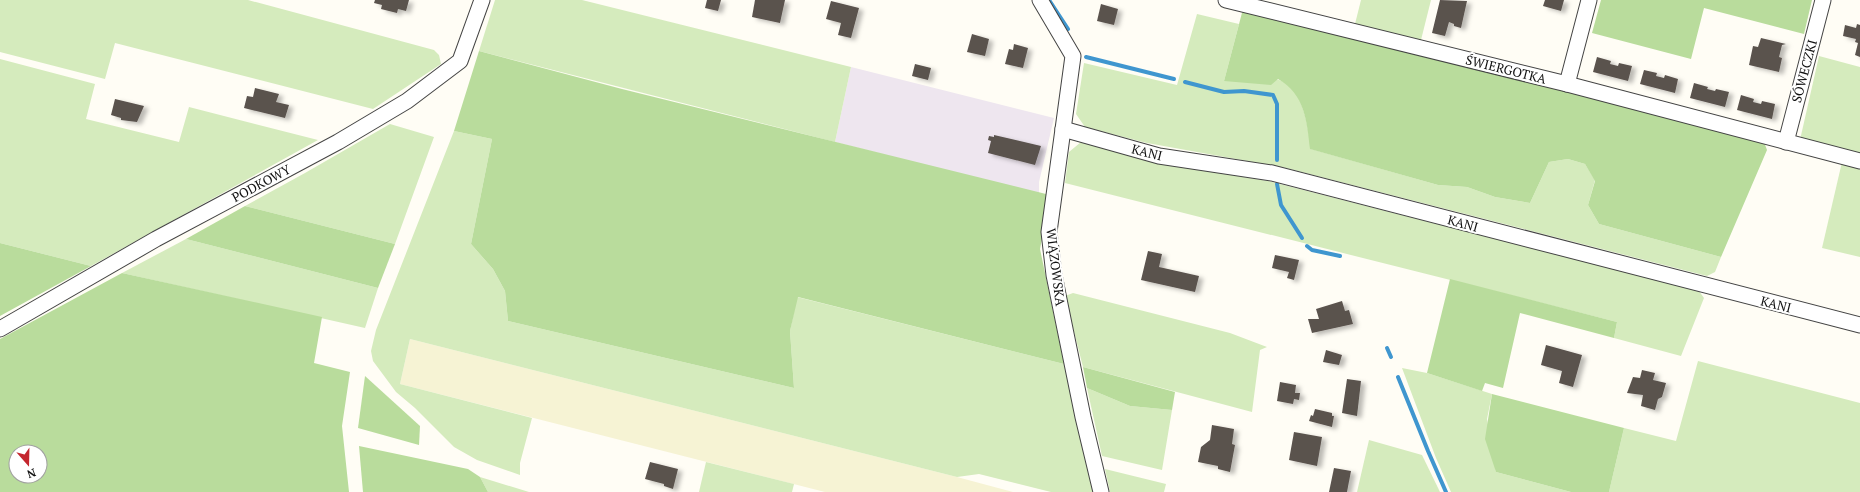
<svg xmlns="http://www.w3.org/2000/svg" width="1860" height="492" font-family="'PT Serif',serif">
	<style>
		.industrial { fill: #eee6ef }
		.farmland { fill: #f6f3d4 }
		.green { fill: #d5ebbd }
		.forest { fill: #b9dc9c; fill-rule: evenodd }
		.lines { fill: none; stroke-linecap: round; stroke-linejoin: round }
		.stream { stroke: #3f96cf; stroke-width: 4 }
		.building { fill: #5a524d; filter: url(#shadow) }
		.street-casing { stroke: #444; stroke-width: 17 }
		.street { stroke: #fff; stroke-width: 15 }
		.labels { text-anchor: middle; stroke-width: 4; stroke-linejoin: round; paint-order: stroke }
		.street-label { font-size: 13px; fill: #111; stroke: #fff }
	</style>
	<defs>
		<filter id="shadow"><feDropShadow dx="4.5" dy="2.5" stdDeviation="2" flood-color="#0004"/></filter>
	</defs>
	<rect width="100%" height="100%" fill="#fffdf5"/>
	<path class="industrial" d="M 851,67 L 1054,118 L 1039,182 L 1039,194 L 835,142 Z"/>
	<path class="farmland" d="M 410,339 L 957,477 L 1013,492 L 825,492 L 400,384 Z"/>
	<g class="green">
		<path d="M 0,0 L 248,0 L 434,50 L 439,55 L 441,64 L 373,109 L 115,43 L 105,79 L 0,52 Z"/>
		<path d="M 495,0 L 582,0 L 851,67 L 835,142 L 479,51 Z"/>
		<path d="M 1361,0 L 1431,0 L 1421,40 L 1355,24 Z"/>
		<path d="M 1197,14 L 1239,24 L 1224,81 C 1236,80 1269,76 1279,80 C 1304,88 1308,128 1311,149 L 1438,185 L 1467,187 L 1495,197 L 1530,203 L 1549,162 L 1568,159 L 1585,164 L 1595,180 L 1588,205 L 1599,224 L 1721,257 L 1715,272 L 1707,276 L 1286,168 L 1147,143 L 1085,127 L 1076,114 L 1084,63 L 1177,85 Z"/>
		<path d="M 1819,56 L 1860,67 L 1860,154 L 1800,140 Z"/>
		<path d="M 0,59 L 95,84 L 86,119 L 179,142 L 189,107 L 318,140 L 91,266 L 0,243 Z"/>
		<path d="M 390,124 L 434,137 L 395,244 L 245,206 L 305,173 Z"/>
		<path d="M 454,131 L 492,139 L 471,244 L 493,269 L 505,291 L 508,321 L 794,388 L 790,331 L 797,297 L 1064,364 L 1095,492 L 1051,492 L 979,474 L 957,477 L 410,339 L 400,384 L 532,418 L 520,463 L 520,475 L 477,460 L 454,447 L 415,408 L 396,392 L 373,361 L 371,351 L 376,330 Z"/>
		<path d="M 1081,142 L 1140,158 L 1183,167 L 1268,181 L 1699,291 L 1704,298 L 1681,356 L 1614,338 L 1617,322 L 1065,183 L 1069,152 Z"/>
		<path d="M 1842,162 L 1860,166 L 1860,257 L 1822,248 Z"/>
		<path d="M 186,239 L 378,288 L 365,328 L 122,273 Z"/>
		<path d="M 1073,293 L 1230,333 L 1267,347 L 1260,350 L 1252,412 L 1083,367 L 1065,296 Z"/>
		<path d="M 1698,361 L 1860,403 L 1860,492 L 1609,492 L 1624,428 L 1676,441 Z"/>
		<path d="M 1402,368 L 1427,373 L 1492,394 L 1487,419 L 1496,472 L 1571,492 L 1451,492 L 1436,458 Z"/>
		<path d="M 1087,388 L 1130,406 L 1172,410 L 1162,470 L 1102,456 Z"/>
		<path d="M 1369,440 L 1422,455 L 1440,492 L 1357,492 Z"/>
		<path d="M 706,462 L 794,484 L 792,492 L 699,492 Z"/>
		<path d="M 1105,469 L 1166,484 L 1164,492 L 1110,492 Z"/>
		<path d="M 480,477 L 529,492 L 488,492 Z"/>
	</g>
	<g class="forest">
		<path d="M 1601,0 L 1812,0 L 1804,34 L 1704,8 L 1691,59 L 1592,33 Z"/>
		<path d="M 1243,9 L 1764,142 L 1767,150 L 1721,257 L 1599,224 L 1588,205 L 1595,181 L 1585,164 L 1568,159 L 1549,162 L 1530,203 L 1495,197 L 1467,187 L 1438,185 L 1310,149 C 1307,122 1305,94 1278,79 L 1271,85 L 1224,81 Z"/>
		<path d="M 479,51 L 622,89 L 1050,195 L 1040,249 L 1064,364 L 798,297 L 790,331 L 794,388 L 508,321 L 505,291 L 493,269 L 471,244 L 492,139 L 454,131 Z"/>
		<path d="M 245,206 L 395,244 L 378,288 L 186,239 Z"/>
		<path d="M 0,243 L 91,266 L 0,316 Z"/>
		<path d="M 122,273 L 322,317 L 314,363 L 350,372 L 342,426 L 349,492 L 0,492 L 0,339 ZM 16,452 L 40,452 L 40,476 L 16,476 Z"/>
		<path d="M 1450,279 L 1617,322 L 1614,338 L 1520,313 L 1503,388 L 1485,383 L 1482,391 L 1427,373 Z"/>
		<path d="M 1083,367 L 1175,392 L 1172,410 L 1130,406 L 1087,388 Z"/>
		<path d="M 365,376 L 420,426 L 419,445 L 358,428 Z"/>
		<path d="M 1492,394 L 1624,428 L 1609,492 L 1571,492 L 1496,472 L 1485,439 Z"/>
		<path d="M 359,446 L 468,469 L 480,477 L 488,492 L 363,492 Z"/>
	</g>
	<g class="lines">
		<g class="stream">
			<path d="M 1049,0 L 1068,29"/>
			<path d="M 1086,57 L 1174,79"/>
			<path d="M 1185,82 L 1224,92 L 1244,91 L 1273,95 L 1277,104 L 1277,160"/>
			<path d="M 1277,184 L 1281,205 L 1302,238"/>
			<path d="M 1307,246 L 1312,250 L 1340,256"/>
			<path d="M 1387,348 L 1391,357"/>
			<path d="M 1398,377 L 1428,451 L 1446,492"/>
		</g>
	</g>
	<g class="building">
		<path d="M 375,0 L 409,0 L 406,11 L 398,9 L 397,13 L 381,9 L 382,5 L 374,3 Z"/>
		<path d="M 707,0 L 721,0 L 718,11 L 705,8 Z"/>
		<path d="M 755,0 L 785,0 L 780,23 L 752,17 Z"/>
		<path d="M 1440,0 L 1467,1 L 1461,28 L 1454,26 L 1454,24 L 1449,22 L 1445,36 L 1432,33 Z"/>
		<path d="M 1545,0 L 1564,0 L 1561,11 L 1543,6 Z"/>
		<path d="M 831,1 L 859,8 L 851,38 L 838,35 L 841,23 L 826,19 Z"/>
		<path d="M 1101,4 L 1118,9 L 1114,25 L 1097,21 Z"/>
		<path d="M 1857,24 L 1860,25 L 1860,57 L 1855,55 L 1858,43 L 1855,42 L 1856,39 L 1843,36 L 1845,25 L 1856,28 Z"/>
		<path d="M 972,34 L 989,39 L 985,56 L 967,52 Z"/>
		<path d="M 1761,38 L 1786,44 L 1782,45 L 1779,57 L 1782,58 L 1779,72 L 1749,65 L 1753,46 L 1758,47 Z"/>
		<path d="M 1014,44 L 1028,48 L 1023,68 L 1005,64 L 1009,49 L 1013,50 Z"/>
		<path d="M 1597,57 L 1611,61 L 1610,64 L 1618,66 L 1619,63 L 1632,66 L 1628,81 L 1593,72 Z"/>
		<path d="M 915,64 L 931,68 L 928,80 L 912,76 Z"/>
		<path d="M 1644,70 L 1657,73 L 1656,76 L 1664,78 L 1665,75 L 1678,79 L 1675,93 L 1640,84 Z"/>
		<path d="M 1694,83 L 1708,87 L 1707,89 L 1715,91 L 1716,89 L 1729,92 L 1725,107 L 1690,98 Z"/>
		<path d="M 255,88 L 279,94 L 276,102 L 289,105 L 285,118 L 244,108 L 247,96 L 253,97 Z"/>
		<path d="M 1741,95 L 1754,99 L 1753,102 L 1761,104 L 1762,101 L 1775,104 L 1772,119 L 1737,110 Z"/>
		<path d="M 115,99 L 144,106 L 137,122 L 121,120 L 121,118 L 111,115 Z"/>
		<path d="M 994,135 L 1041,146 L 1035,165 L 988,153 L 991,141 L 988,140 L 989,136 L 994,137 Z"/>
		<path d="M 1148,251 L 1162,254 L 1159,267 L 1199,276 L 1195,292 L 1141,280 Z"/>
		<path d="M 1275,255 L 1299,260 L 1294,280 L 1287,278 L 1289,272 L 1272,268 Z"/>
		<path d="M 1342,301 L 1345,311 L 1349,310 L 1353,324 L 1312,333 L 1308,319 L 1319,319 L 1316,309 Z"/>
		<path d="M 1546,345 L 1582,355 L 1573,387 L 1559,383 L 1562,371 L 1541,365 Z"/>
		<path d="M 1326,350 L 1342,355 L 1339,365 L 1323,362 Z"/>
		<path d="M 1642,370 L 1655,373 L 1653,380 L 1666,383 L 1662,397 L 1658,399 L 1655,410 L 1641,406 L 1643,395 L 1627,393 L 1633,377 L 1640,378 Z"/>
		<path d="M 1347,379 L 1361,381 L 1357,416 L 1342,413 Z"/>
		<path d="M 1280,382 L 1296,385 L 1295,393 L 1300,393 L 1299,400 L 1294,399 L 1293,404 L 1277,401 Z"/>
		<path d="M 1315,409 L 1332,413 L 1332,416 L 1334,416 L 1332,427 L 1309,421 L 1311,415 L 1313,416 Z"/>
		<path d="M 1212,425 L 1234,429 L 1232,444 L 1235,445 L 1230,472 L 1218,469 L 1218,466 L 1198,462 L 1201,447 L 1210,440 Z"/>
		<path d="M 1294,432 L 1322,437 L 1317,466 L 1289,460 Z"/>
		<path d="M 650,462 L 678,469 L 673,489 L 664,486 L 664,484 L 645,479 Z"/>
		<path d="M 1334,468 L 1351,471 L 1347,492 L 1329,492 Z"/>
	</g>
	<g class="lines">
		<g class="street-casing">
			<g id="street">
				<path d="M 1040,0 L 1073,56 L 1049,232 L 1054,275 L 1083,417 L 1101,492"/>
				<path d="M 1226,0 L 1567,84 L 1860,161"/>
				<path d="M 1567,84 L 1589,0"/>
				<path d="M 1063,129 L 1159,156 L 1272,173 L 1860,325"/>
				<path d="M 1786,142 L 1823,0"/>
				<path d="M 0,329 L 156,239 L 338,142 L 407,101 L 460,61 L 482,0"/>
			</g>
		</g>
		<use href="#street" class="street"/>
	</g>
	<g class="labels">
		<g class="street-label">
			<text transform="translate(1506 69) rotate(14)" y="5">ŚWIERGOTKA</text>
			<text transform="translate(1804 71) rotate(-75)" y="5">SÓWECZKI</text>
			<text transform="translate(1147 152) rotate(14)" y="5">KANI</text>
			<text transform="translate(261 183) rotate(-28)" y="5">PODKOWY</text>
			<text transform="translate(1463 223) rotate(15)" y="5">KANI</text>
			<text transform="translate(1056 267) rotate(83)" y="5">WIĄZOWSKA</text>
			<text transform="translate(1776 304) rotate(14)" y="5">KANI</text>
		</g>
	</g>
	<g transform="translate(28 464) rotate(160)"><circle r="19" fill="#ffffff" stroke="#a0a0a0"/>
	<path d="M0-3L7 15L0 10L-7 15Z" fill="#c4262e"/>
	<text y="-6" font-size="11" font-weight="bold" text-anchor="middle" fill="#111111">N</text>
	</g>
</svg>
